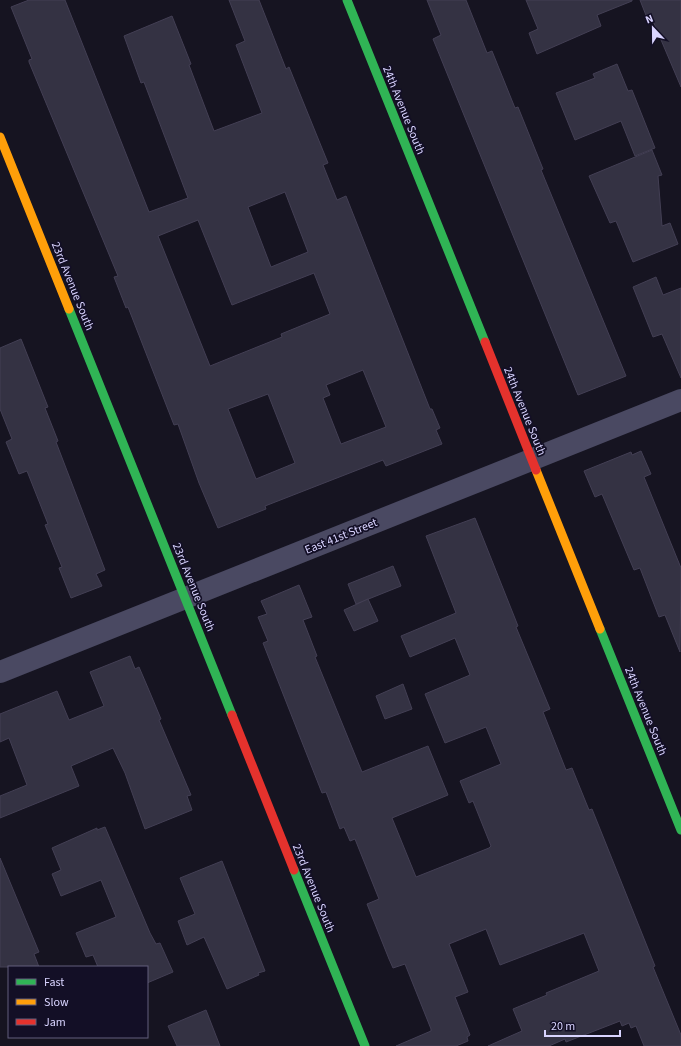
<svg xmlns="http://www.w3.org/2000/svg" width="681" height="1046" font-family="'Source Sans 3',sans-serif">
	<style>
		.building { fill: #343243; stroke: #433f54; fill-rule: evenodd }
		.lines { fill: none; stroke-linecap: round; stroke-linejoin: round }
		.street { stroke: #4a4962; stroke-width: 22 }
		.fast { stroke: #30b455; stroke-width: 9 }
		.slow { stroke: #ff9f0a; stroke-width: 9 }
		.jam { stroke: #e5322d; stroke-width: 9 }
		.labels { text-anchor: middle; stroke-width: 3.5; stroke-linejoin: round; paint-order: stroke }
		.street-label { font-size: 12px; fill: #d9d4ff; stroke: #130f26 }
	</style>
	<rect width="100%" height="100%" fill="#161421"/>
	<g class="building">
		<path d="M 29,0 L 65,0 L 149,212 L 188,198 L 144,82 L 141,83 L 124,36 L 172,16 L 191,64 L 189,65 L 214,131 L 262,113 L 236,45 L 245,41 L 229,0 L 259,0 L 286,69 L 289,67 L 328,163 L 323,165 L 337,200 L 346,196 L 430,409 L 432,409 L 440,428 L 436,430 L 442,444 L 386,466 L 383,460 L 265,506 L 266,509 L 218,528 L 199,483 L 178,424 L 174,425 L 128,307 L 126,308 L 114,277 L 118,276 L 29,62 L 29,60 L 32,59 L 11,7 ZM 285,192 L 308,252 L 271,267 L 248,207 ZM 198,220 L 232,305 L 314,273 L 330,314 L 281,334 L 282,337 L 210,366 L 158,236 ZM 363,370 L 386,427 L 341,444 L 323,398 L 330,395 L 326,385 ZM 268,394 L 295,463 L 256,479 L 228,409 Z"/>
		<path d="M 427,0 L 466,0 L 487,53 L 492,51 L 515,108 L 518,107 L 543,169 L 541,170 L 626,376 L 578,395 L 433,39 L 441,35 Z"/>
		<path d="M 526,0 L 632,0 L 632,1 L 597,15 L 601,26 L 537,54 L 529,33 L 538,29 Z"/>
		<path d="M 640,0 L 681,0 L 681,87 L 653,21 L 649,23 Z"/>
		<path d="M 617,64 L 628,91 L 632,90 L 655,148 L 635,156 L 621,121 L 575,140 L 556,93 L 595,78 L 593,74 Z"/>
		<path d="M 652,150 L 662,175 L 658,176 L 662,226 L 670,223 L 678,244 L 633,262 L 616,221 L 610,223 L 589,176 Z"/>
		<path d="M 656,277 L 663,295 L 681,288 L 681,378 L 662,334 L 653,337 L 633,287 Z"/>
		<path d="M 21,339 L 48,407 L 45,408 L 58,441 L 56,442 L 105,570 L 96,574 L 102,586 L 71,598 L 59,568 L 62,567 L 45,525 L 48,524 L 27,471 L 19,474 L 6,442 L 12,439 L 0,409 L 0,348 Z"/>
		<path d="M 641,451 L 651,474 L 644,477 L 681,568 L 680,652 L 665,615 L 659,617 L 640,568 L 634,570 L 602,494 L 595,497 L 584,471 L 631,452 L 632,455 Z"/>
		<path d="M 475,518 L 518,626 L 516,627 L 550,709 L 543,712 L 566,770 L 572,768 L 589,810 L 592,809 L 655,966 L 653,967 L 681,1035 L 681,1046 L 644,1046 L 636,1026 L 631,1028 L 629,1023 L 622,1026 L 620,1021 L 566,1042 L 565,1039 L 549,1046 L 488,1046 L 522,1031 L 513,1009 L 547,995 L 546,993 L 599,971 L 584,933 L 500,965 L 486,929 L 449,944 L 468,992 L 455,997 L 470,1035 L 467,1037 L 468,1041 L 456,1046 L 396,1046 L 431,1031 L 431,1029 L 405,964 L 393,968 L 389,959 L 367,904 L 379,899 L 355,839 L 350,841 L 344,827 L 340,829 L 326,792 L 322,793 L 263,643 L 268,641 L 258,617 L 267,614 L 261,601 L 299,585 L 312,617 L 303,620 L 317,656 L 315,657 L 362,772 L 428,746 L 448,795 L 392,818 L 416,877 L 489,848 L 491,846 L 473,801 L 469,803 L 460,781 L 501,764 L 486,727 L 445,743 L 425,694 L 470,675 L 455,638 L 410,657 L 401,636 L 456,613 L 426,536 Z"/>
		<path d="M 393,566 L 401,586 L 356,604 L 348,584 Z"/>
		<path d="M 368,599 L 378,621 L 354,631 L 344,610 Z"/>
		<path d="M 130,656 L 135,669 L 139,667 L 148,688 L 161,719 L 159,720 L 191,795 L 187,796 L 192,810 L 145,829 L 125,773 L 113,748 L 71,766 L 79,786 L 0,818 L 0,796 L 27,785 L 9,738 L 0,742 L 0,714 L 57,691 L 69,720 L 104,706 L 90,672 Z"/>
		<path d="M 403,684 L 412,709 L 385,719 L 376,696 Z"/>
		<path d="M 105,827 L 150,933 L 156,944 L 160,943 L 173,972 L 147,983 L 147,967 L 98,967 L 93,955 L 86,957 L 76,933 L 116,917 L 101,880 L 61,896 L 52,874 L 61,870 L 52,848 L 97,828 L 97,830 Z"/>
		<path d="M 0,858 L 39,952 L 34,954 L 39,967 L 0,967 Z"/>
		<path d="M 222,861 L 265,971 L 258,973 L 259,975 L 227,989 L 204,937 L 187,945 L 178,921 L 195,914 L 180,878 Z"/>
		<path d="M 206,1010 L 220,1046 L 177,1046 L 168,1026 Z"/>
	</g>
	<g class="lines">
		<path class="street" d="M 0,672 L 681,400"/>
		<g class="fast">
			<path d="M 347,0 L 485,342"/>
			<path d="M 69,309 L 232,715"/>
			<path d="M 600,629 L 681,830"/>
			<path d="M 294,870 L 365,1046"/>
		</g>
		<g class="slow">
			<path d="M 0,137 L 69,309"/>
			<path d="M 536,470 L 600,629"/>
		</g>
		<g class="jam">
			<path d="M 485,342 L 536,470"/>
			<path d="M 232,715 L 294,870"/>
		</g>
	</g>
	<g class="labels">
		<g class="street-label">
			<text transform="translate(404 110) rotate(68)" y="4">24th Avenue South</text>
			<text transform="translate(73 286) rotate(68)" y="4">23rd Avenue South</text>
			<text transform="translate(525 411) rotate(68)" y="4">24th Avenue South</text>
			<text transform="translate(341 536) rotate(-22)" y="4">East 41st Street</text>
			<text transform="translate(194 587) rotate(68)" y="4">23rd Avenue South</text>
			<text transform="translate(646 711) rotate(68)" y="4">24th Avenue South</text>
			<text transform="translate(314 888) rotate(68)" y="4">23rd Avenue South</text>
		</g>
	</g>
	<rect x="8" y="966" width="140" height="72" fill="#130f26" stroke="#625e7d"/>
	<rect x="16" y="979" width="20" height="6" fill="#30b455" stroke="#625e7d"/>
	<text x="44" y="986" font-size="12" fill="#d9d4ff">Fast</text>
	<rect x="16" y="999" width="20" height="6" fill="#ff9f0a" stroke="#625e7d"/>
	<text x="44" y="1006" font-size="12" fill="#d9d4ff">Slow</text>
	<rect x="16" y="1019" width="20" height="6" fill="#e5322d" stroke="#625e7d"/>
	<text x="44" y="1026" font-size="12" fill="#d9d4ff">Jam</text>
	<g transform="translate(653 28) rotate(338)" stroke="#130f26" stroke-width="3" paint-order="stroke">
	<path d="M0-3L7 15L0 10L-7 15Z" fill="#d9d4ff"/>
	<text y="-6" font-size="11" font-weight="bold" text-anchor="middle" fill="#d9d4ff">N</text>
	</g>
	<path d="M545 1030v6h75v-6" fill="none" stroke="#d9d4ff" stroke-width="2"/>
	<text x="551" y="1030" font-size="12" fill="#d9d4ff" stroke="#130f26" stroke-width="3" paint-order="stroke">20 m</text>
</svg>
